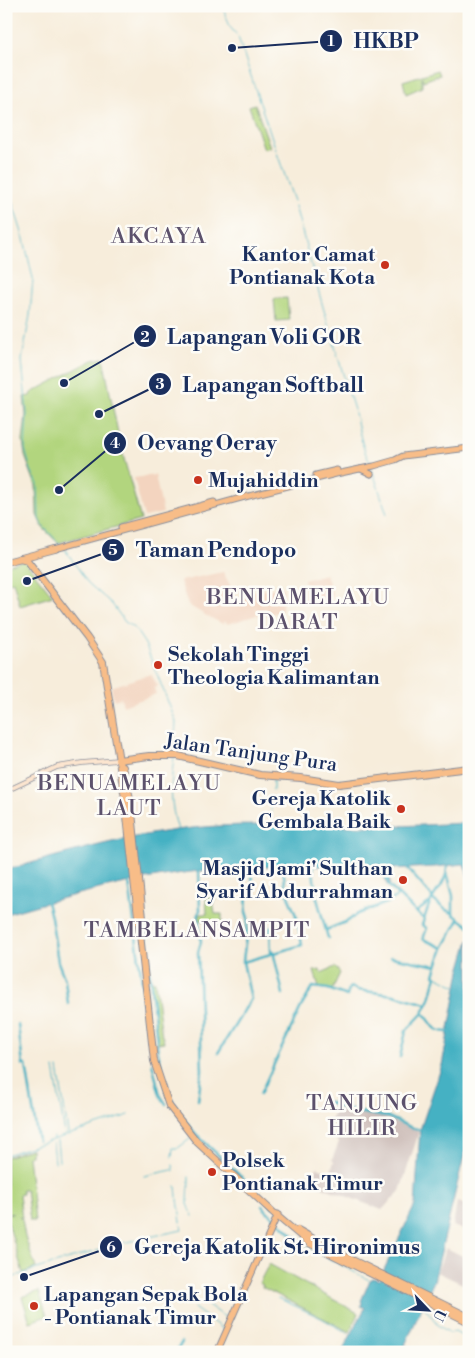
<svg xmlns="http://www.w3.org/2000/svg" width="475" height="1358" font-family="'Libre Bodoni',serif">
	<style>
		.built { fill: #f3d4bf }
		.industrial { fill: #cfc0bb }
		.green { fill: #b2d57e; stroke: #66826e }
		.water { fill: #45b1c3; stroke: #307090 }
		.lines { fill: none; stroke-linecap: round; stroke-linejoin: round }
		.stream { stroke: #45b1c3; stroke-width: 1 }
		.canal { stroke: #45b1c3; stroke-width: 2.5 }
		.river { stroke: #45b1c3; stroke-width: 3 }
		.secondary-casing { stroke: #898e9c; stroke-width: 5.5 }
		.primary-casing { stroke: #898e9c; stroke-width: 7 }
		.highway-casing { stroke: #898e9c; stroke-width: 8 }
		.secondary { stroke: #fce5cf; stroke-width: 4 }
		.primary { stroke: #f8bd88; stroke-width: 5 }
		.highway { stroke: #f8bd88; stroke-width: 6 }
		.poi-dot { fill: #c8321e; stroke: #fdfcf7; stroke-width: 2 }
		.labels { text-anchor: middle; stroke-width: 5; stroke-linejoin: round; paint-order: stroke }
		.poi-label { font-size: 20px; font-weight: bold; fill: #1b2f5e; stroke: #fdfcf7; text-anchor: start }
		.street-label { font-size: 20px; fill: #1b2f5e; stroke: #fdfcf7 }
		.quarter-label { font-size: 22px; letter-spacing: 1px; fill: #5c516c; stroke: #fdfcf7 }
		.leader { fill: none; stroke: #1b2f5e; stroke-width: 2 }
		.callout-dot { fill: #1b2f5e; stroke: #fdfcf7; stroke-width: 2 }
		.mark-label { font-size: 15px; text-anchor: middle; font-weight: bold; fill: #fff }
		.callout-label { font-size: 21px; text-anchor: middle; font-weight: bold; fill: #1b2f5e; stroke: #fdfcf7; stroke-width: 5; stroke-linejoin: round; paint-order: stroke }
	</style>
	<rect width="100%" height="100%" fill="#fdfcf7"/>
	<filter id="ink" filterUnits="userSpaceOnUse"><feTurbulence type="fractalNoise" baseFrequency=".02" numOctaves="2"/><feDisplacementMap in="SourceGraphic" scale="10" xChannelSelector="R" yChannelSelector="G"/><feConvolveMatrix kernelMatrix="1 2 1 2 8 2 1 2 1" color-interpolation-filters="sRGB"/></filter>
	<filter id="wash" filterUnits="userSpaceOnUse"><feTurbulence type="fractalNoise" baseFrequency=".0096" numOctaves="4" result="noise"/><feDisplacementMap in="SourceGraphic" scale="20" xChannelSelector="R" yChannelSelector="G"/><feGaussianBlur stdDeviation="1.12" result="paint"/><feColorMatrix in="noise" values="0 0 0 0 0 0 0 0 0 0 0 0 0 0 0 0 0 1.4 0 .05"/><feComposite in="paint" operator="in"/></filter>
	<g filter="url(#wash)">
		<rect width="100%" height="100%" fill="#f7eddb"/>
		<g class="built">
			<path d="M 155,475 L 163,513 L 144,517 L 134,478 Z"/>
			<path d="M 223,572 L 234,593 L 234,599 L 250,594 L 255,600 L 252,591 L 283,588 L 282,611 L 259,617 L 255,605 L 257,615 L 228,624 L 225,621 L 223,622 L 223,624 L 207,616 L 188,605 L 180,581 Z"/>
			<path d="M 326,574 L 333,596 L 311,602 L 309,597 L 311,596 L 309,595 L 307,586 L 309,585 L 305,584 L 304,580 Z"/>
			<path d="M 151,674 L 158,686 L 154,688 L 156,694 L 123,706 L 121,698 L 114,700 L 111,687 Z"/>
		</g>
		<g class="industrial">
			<path d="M 336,1109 L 382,1117 L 419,1132 L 400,1191 L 382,1210 L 312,1183 L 317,1167 L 331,1172 L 334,1161 L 332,1160 L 339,1142 L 336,1140 L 341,1127 L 329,1122 Z"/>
			<path d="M 457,1202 L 469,1206 L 469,1232 L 453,1226 Z"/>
			<path d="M 446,1248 L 469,1259 L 469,1287 L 437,1272 Z"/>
		</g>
		<g class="green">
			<path d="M 438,70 L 440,75 L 423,81 L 422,77 L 422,87 L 406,94 L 403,81 Z"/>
			<path d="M 255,104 L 270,147 L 264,149 L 249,106 Z"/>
			<path d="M 287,298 L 289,320 L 276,321 L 274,299 Z"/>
			<path d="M 103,358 L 121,448 L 141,520 L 58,543 L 43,528 L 37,515 L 36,486 L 25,456 L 23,441 L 26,415 L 24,397 L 30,396 L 31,393 L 93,360 Z"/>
			<path d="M 24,560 L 53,596 L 20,606 L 13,581 L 6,585 L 6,566 L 8,567 L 8,565 Z"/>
			<path d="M 210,894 L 214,894 L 215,900 L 213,900 L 215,914 L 222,914 L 222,925 L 209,927 L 210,925 L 206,921 L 200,920 L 200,914 L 207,914 L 206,898 L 209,898 Z"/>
			<path d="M 335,967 L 340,973 L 332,990 L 319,987 L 314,971 L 320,970 L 321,973 Z"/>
			<path d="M 155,981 L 162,1037 L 163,1037 L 164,1042 L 158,1043 L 151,982 Z"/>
			<path d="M 31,1149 L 31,1156 L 28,1156 L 35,1221 L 30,1221 L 26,1190 L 22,1190 L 22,1194 L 19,1195 L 22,1218 L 19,1217 L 22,1219 L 25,1237 L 36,1268 L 23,1273 L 6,1216 L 6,1214 L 13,1214 L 6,1213 L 6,1157 Z"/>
			<path d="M 269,1264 L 358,1313 L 350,1332 L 262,1287 L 263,1285 L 259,1283 Z"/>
			<path d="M 39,1291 L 47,1316 L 30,1322 L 22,1297 Z"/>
		</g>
		<g class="water">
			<path d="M 464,823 L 469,824 L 469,879 L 464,864 L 435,867 L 388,869 L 390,884 L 387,885 L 385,879 L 382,877 L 381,865 C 321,867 259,865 199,871 C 135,878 68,896 6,914 L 6,870 C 63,854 118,838 176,830 C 232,822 290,826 346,826 C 386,827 425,825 464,823 Z"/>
			<path d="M 469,940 L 469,1135 L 434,1281 L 405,1345 L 411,1349 L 409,1352 L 342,1352 L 365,1308 L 361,1306 L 362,1302 L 361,1301 L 370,1280 L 373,1278 L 379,1280 L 415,1205 L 420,1130 L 442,1065 L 460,971 Z"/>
		</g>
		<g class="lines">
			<g class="stream">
				<path d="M 222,6 L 225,13"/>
				<path d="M 225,14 L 226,17"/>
				<path d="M 227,18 L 230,27 L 236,34"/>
				<path d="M 238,37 L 267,124"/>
				<path d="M 268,126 L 276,150"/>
				<path d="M 277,153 L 294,201"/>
				<path d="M 6,182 L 24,239 L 33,279 L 30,315 L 22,360 L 27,414 L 25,449 L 31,470 L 38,484 L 39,519 L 43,526 L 61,545"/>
				<path d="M 295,206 L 323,307 L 354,410"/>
				<path d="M 355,413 C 358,424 363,455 371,463"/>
				<path d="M 372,469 L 382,499"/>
				<path d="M 383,502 L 387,514"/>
				<path d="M 64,548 L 88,583 L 112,604 L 125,622 L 135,629 L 145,644 L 176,722 L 174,754"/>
				<path d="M 174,758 C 170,783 170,806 178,830"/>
				<path d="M 273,790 L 273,780"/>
				<path d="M 271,809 L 274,803"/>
				<path d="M 271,812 L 271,813"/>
				<path d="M 271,824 L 271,825"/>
				<path d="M 436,976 L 456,986"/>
				<path d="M 54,1068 L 65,1134"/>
				<path d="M 58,1068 L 68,1133"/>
				<path d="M 53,1137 L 53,1140"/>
				<path d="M 57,1141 L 59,1161"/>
				<path d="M 53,1143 L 55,1162"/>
				<path d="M 174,1148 L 178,1148 L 190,1139"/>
				<path d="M 6,1155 L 129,1115"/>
				<path d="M 172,1157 L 173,1148"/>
				<path d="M 173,1165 L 174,1171"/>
				<path d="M 144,1176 L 172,1170"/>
				<path d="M 189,1177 L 188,1204 L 193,1216"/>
				<path d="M 176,1186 L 177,1197"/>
				<path d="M 178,1199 L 180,1214"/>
				<path d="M 180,1216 L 181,1222"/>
				<path d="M 149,1237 L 182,1230 L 181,1225"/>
				<path d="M 295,1237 L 298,1240"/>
				<path d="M 300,1241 L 314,1251"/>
				<path d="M 128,1242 L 145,1238"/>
				<path d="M 109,1247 L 126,1242"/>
				<path d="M 96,1251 L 108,1248"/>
				<path d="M 316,1252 L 356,1273"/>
				<path d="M 78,1256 L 93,1252"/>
				<path d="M 63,1261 L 76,1257"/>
				<path d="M 54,1264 L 61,1262"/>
				<path d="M 48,1266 L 52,1264"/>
				<path d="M 358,1274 L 369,1280"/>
				<path d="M 19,1275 L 46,1266"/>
				<path d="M 6,1280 L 17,1276"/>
				<path d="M 278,1298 L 321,1318 L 348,1333"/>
				<path d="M 204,1302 L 229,1320"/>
				<path d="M 422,1304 L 439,1326 L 450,1333 L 455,1332 L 469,1340"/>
				<path d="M 194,1308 L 224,1330 L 225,1328"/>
			</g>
			<g class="canal">
				<path d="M 313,866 L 315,891 L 328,938"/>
				<path d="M 283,868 L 286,891 L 297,918 L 270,928 L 271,952 L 273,951 L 283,994"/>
				<path d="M 408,869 L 433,898"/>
				<path d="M 448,876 L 453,896 L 453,914 L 469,926"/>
				<path d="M 129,883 L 143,990"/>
				<path d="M 388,885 L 416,912 L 429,903"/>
				<path d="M 432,899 L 446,910 L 453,913"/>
				<path d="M 47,902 L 51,917 L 58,962 L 65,980 L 68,1004"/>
				<path d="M 416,912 L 424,919"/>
				<path d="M 144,918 L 158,1052 L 167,1092 L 180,1115 L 197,1135 L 273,1207"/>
				<path d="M 326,930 L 348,921 L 357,914 L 389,902 L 397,896"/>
				<path d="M 443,948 L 423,939 L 427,928 L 422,925 C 425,917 428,906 432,899 C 439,888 447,880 447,867"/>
				<path d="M 391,957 L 437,966"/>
				<path d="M 243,961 L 248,918 L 246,912 L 247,892 L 253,890 L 252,868"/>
				<path d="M 423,1013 C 434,1023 431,1032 449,1032"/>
				<path d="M 18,1025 L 23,1065 L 26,1065 L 38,1141"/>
				<path d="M 218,1053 L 251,999 L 243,962 L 302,945 L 297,918"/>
				<path d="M 400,1057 L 406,1031 L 423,1013 L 430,999 L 436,976 L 434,975 L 443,948 L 459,919"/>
				<path d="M 152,1063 L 160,1095 L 166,1104"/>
				<path d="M 260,1094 L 301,1007 L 313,987 L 328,989 L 347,996 L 349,988 L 351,987 L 357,990 L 394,995 L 427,1004"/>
				<path d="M 198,1100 L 202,1071 L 198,952 L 201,942 L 198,917 L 200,910 L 199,871"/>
				<path d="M 262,1206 L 276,1220"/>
				<path d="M 279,1222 L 295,1237"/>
				<path d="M 176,1352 L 182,1342"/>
			</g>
			<path class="river" d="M 327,1102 L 352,1111 L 388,1117 L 412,1128 L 420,1130"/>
		</g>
	</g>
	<g filter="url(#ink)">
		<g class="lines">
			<g class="secondary-casing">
				<path id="secondary" d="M 6,791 L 57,767 L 82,763 L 118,760"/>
			</g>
			<g class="primary-casing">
				<g id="primary">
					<path d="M 361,469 L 371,474"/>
					<path d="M 316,475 L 337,470"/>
					<path d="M 121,527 L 214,502"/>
					<path d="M 55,549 L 241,498 L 336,474 L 374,466 L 395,460 L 403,456 L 469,448"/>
					<path d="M 217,1352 L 278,1214"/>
				</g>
			</g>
			<g class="highway-casing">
				<g id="highway">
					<path d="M 20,558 L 27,560 L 87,638 L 103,662 L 125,798 L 154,1061 L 169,1106 L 197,1142 L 277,1216 L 309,1243 L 469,1322"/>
					<path d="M 6,562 L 55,549"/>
					<path d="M 118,760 L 149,756 L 178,756 L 260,775 L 301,778 L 339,784 L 469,768"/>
					<path d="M 123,767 L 131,803 L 143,918"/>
					<path d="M 298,1230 L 342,1255 L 469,1317"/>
				</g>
			</g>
			<use href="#secondary" class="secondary"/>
			<use href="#primary" class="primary"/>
			<use href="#highway" class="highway"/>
		</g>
	</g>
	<g class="poi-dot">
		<circle cx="385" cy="265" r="5"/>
		<circle cx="198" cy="480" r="5"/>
		<circle cx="158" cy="665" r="5"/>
		<circle cx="401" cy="809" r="5"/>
		<circle cx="403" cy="880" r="5"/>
		<circle cx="212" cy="1172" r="5"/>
		<circle cx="34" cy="1306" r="5"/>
	</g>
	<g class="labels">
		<g class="poi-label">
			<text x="375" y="261" text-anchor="end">Kantor Camat<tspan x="375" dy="23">Pontianak Kota</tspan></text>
			<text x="208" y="487">Mujahiddin</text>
			<text x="168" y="661">Sekolah Tinggi<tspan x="168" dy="23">Theologia Kalimantan</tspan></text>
			<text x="391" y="805" text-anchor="end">Gereja Katolik<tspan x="391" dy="23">Gembala Baik</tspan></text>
			<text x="393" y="875" text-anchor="end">Masjid Jami' Sulthan<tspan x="393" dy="23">Syarif Abdurrahman</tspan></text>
			<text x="222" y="1167">Polsek<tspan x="222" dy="23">Pontianak Timur</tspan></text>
			<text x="44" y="1301">Lapangan Sepak Bola<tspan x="44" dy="23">- Pontianak Timur</tspan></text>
		</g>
		<g class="street-label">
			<text transform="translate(251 752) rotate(8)" y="7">Jalan Tanjung Pura</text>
		</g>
		<g class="quarter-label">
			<text x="159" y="243">AKCAYA</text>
			<text x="298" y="604">BENUAMELAYU<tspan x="298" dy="25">DARAT</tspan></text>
			<text x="129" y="790">BENUAMELAYU<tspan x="129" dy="25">LAUT</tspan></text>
			<text x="197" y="937">TAMBELANSAMPIT</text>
			<text x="362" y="1110">TANJUNG<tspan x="362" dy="25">HILIR</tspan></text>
		</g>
	</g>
	<path class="leader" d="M232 48L331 41M64 383L145 336M99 414L160 384M59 490L115 443M27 581L113 550M24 1277L111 1247"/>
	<g class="callout-dot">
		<circle cx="232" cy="48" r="5"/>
		<circle cx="64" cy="383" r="5"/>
		<circle cx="99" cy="414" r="5"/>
		<circle cx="59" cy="490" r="5"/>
		<circle cx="27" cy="581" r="5"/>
		<circle cx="24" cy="1277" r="5"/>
		<circle cx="331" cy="41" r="12"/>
		<circle cx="145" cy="336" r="12"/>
		<circle cx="160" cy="384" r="12"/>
		<circle cx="115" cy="443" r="12"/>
		<circle cx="113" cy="550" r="12"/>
		<circle cx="111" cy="1247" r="12"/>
	</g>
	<g class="mark-label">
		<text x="331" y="46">1</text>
		<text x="145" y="342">2</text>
		<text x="160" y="389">3</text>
		<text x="115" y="448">4</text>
		<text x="113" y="555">5</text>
		<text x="111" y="1252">6</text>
	</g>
	<g class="callout-label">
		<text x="386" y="48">HKBP</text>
		<text x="264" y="344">Lapangan Voli GOR</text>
		<text x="273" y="392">Lapangan Softball</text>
		<text x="207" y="450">Oevang Oeray</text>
		<text x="216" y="557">Taman Pendopo</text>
		<text x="277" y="1254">Gereja Katolik St. Hironimus</text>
	</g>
	<rect width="475" height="1358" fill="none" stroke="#fdfcf7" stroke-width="25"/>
	<g transform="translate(428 1310) rotate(115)" stroke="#fdfcf7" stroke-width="4" paint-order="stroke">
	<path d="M0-4L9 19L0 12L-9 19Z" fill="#1b2f5e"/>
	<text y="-8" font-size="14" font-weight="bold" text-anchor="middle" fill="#1b2f5e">U</text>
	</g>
</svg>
